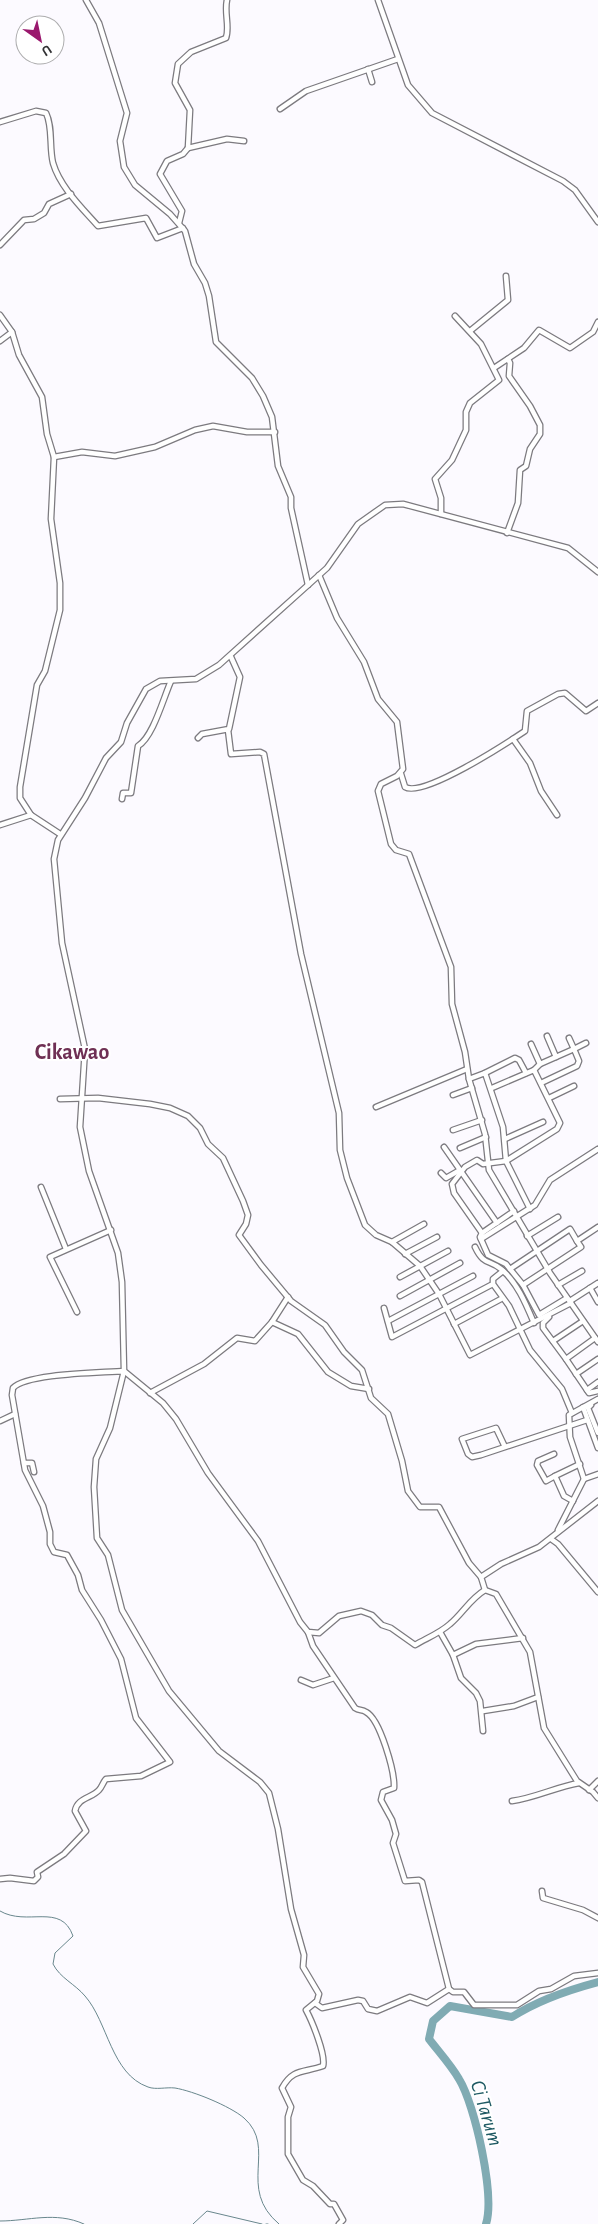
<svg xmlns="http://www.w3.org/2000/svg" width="598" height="2224" font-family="'Alegreya Sans',sans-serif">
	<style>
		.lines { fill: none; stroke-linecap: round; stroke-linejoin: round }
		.stream { stroke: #69878d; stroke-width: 1 }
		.river { stroke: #80abb3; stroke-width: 8 }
		.street-casing { stroke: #7c7a7f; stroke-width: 7 }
		.street { stroke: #fff; stroke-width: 4.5 }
		.labels { text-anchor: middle; stroke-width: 4; stroke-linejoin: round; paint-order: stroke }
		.water-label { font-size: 21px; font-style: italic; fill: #1f5a64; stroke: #fff }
		.quarter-label { font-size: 22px; font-weight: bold; fill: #6f3054; stroke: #fff }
	</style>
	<rect width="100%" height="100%" fill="#fcfaff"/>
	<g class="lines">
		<g class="stream">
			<path d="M 0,1911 C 27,1927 61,1902 73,1936 L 55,1953 L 53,1964 C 60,1978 75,1984 85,1996 C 108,2022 111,2074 148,2087 C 156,2090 166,2087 175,2088 C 193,2091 230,2106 244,2118 C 278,2148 236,2188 279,2224"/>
			<path d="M 0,2221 C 29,2221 55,2211 84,2224"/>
			<path d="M 193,2224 L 207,2211 L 262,2224"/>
			<path d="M 266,2224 L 268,2224"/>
		</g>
		<path class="river" d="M 486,2224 C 495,2195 475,2105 459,2079 C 451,2065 439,2052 429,2039 L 433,2021 L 450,2006 L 512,2017 C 538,2000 568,1990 598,1982"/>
		<g class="street-casing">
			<g id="street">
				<path d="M 86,0 L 99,23 L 127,113 L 120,141 L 124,167 L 135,185 L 170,214 L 185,231 L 194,264 L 205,283 L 209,296 L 216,342 L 252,378 L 263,396 L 272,417 L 278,466 L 291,497 L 291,508 L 308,585"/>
				<path d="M 378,0 L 408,85 L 432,113 L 563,181 L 575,190 L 598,222"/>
				<path d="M 368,69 L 372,82"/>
				<path d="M 280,109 L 306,91 L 398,59"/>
				<path d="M 0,122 L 36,111 L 46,113 C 53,127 49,147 53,163 C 60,187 82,208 98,226 L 146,218 L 157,238 L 183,228"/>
				<path d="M 188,148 L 227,139 L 244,141"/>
				<path d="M 179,223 L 182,211 L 160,174 L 167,161 L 183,154 L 188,148 L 190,110 L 175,83 L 178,64 L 191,52 L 226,38 C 230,27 224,13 227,0"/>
				<path d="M 0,245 L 24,220 L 34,219 L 44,213 L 49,204 L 71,194"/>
				<path d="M 0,315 L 12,332 L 19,355 L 42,397 L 47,434 L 54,457 L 51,519 L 60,583 L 60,610 L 45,671 L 37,685 L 20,787 L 20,798 L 31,815"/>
				<path d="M 470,331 L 508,300 L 506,276"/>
				<path d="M 0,341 L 12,332"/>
				<path d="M 494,368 L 524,348 L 539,330 L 570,348 L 593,332 L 598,322"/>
				<path d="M 54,457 L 82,452 L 115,456 L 155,447 L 195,430 L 213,426 L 247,432 L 275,432"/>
				<path d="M 441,514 L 441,498 L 435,479 L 452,460 L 466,430 L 466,412 L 470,403 L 499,380 L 481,344 L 455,316"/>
				<path d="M 507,533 L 518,503 L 520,470 L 526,466 L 530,449 L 540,434 L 540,425 L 530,406 L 509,376 L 510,363 L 508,359"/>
				<path d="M 598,572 L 568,548 L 403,504 L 385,505 L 358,524 L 327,568 L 219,665 L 196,679 L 160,681 L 146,689 L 127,723 L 121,742 L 106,758 L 85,798 L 58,840 L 54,859 L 62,943 L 85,1049 L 80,1127 L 89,1171 L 118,1253 L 122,1282 L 124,1371 L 163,1403 L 176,1419 L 208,1473 L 258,1541 L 300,1622 L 308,1632 L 319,1633 L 339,1616 L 361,1611 L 372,1615 L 382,1625 L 391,1628 L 415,1645 C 427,1638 440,1633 450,1624 C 463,1613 470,1599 485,1590 L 496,1594 L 530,1652 L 544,1728 L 577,1781 L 593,1792 L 598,1798"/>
				<path d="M 319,575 L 337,618 L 364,662 L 378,699 L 397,722 L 403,769 L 397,776 L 381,784 L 378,791 L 391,844 L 396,850 L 409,854 L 451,967 L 452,1004 L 465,1052 L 469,1079 L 485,1134 L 489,1170 L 550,1273 L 598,1342"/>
				<path d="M 228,730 L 231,754 L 260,752 L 264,754 L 301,954 L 339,1113 L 340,1150 L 347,1178 L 365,1225 L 376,1235 L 392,1242 L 420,1266 L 439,1294 L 470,1355 L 571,1303"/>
				<path d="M 198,738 L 202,734 L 229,729 L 240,677 L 231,657"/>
				<path d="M 513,739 L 530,763 L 541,791 L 557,815"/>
				<path d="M 401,774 L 405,787 C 423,798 507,743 525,731 L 527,711 L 558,694 L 565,693 L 586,711 L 598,703"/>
				<path d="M 122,799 L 123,793 L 131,793 L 138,746 C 153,737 163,699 171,681"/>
				<path d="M 0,825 L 31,815 L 60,834"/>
				<path d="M 547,1036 L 556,1057"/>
				<path d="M 531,1044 L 540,1064"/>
				<path d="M 534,1070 L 540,1064 L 574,1049 L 569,1038"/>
				<path d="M 485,1073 L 515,1058 L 519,1060 L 526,1073"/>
				<path d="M 469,1079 L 485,1073 L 503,1127 L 506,1161 L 530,1209"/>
				<path d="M 541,1083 L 577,1066 L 579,1061 L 574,1049 L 586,1043"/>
				<path d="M 453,1095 L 472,1088"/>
				<path d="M 549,1098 L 574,1086"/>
				<path d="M 60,1099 L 98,1098 L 150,1104 L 170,1108 L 188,1116 L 200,1128 L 208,1144 L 223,1158 L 243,1201 L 248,1215 L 246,1224 L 239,1235 L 261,1265 L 291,1301 L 325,1325 L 344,1352 L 362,1370 L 371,1398 L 388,1414 L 402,1461 L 408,1491 L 420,1507 L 439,1507 L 469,1563 L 481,1577"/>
				<path d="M 376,1107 L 467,1069"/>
				<path d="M 453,1130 L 482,1120"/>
				<path d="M 505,1139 L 543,1122"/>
				<path d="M 444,1147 L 497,1223"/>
				<path d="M 460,1148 L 486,1137"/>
				<path d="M 441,1173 L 446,1178 L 460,1170"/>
				<path d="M 41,1187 L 66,1249"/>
				<path d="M 514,1211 L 482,1233 L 480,1237 L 488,1255 L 506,1264 L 523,1285 L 539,1315 L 567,1298"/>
				<path d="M 482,1233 L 454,1193 L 452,1184 L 465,1167 L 477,1160 L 483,1164 L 506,1161 L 557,1129 L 560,1123 L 534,1070 L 492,1088"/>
				<path d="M 527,1236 L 558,1217"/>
				<path d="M 481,1239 L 535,1205 L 550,1180 L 598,1149"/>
				<path d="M 392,1242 L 424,1224"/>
				<path d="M 475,1247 C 484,1266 489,1259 501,1269 C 517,1282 526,1304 534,1323"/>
				<path d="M 405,1254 L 437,1237"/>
				<path d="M 510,1269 L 570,1229 L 577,1241"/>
				<path d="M 503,1271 L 493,1279 L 493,1284 L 509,1306 L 530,1350 L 562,1389 L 572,1413"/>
				<path d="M 400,1277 L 448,1251"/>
				<path d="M 523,1285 L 581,1247 L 577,1241 L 598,1227"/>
				<path d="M 558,1285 L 582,1271"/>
				<path d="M 590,1288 L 598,1302"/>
				<path d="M 400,1296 L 460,1263"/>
				<path d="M 570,1301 L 598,1283"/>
				<path d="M 384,1308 L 392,1337 L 491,1285"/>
				<path d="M 77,1312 L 50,1257 L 111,1230"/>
				<path d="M 549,1317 L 543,1323 L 543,1328 L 566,1359 L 595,1338"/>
				<path d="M 388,1321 L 473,1276"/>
				<path d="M 272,1322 L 298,1334 L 328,1372 L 351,1386 L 369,1389"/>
				<path d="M 454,1324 L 501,1299"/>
				<path d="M 553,1341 L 583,1321"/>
				<path d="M 566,1359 L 589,1393 L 598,1391"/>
				<path d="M 576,1374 L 598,1359"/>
				<path d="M 587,1390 L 598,1382"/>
				<path d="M 150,1393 L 204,1364 L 237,1338 L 255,1341 L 272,1322 L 288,1297"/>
				<path d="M 591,1405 L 588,1408 L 598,1433"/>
				<path d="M 583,1407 L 598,1448"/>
				<path d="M 0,1421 L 15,1414"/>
				<path d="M 505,1447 L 496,1428 L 462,1439 L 468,1454 L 472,1457 L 481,1455 L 587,1420"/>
				<path d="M 554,1454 L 538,1461 L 537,1465 L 546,1481 L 555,1476"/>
				<path d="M 24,1463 L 32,1463 L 34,1472"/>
				<path d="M 584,1479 L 598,1474"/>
				<path d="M 573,1501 L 564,1496 L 555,1476 L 580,1464"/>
				<path d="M 558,1530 L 584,1479 L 570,1437 L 569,1415 L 598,1399"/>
				<path d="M 551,1539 L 558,1544 L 598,1592"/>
				<path d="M 485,1590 L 481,1577 L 501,1564 L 539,1547 L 598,1501"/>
				<path d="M 308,1632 L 313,1646 L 355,1708 C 359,1711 362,1709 366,1712 C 380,1719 395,1772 394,1788 L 383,1792 L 381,1800 L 392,1820 L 396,1834 L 393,1843 L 405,1881 L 419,1880 L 422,1882 L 449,1989 L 453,1992 L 464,1992 L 474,2005 L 517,2005 L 539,1991 L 551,1989 L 574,1976 L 598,1973"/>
				<path d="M 440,1632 L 453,1655 L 461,1678 L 476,1693 L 480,1701 L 483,1731"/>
				<path d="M 453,1655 L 476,1644 L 523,1638"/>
				<path d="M 301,1680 L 313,1685 L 334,1678"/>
				<path d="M 483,1711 L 514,1706 L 538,1697"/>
				<path d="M 589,1790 L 598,1781"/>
				<path d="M 512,1801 C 535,1798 556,1787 579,1783"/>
				<path d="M 0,1879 L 10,1878 L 34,1881 L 38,1877 L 37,1872 L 64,1854 L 86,1831 L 75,1811 C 77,1798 92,1798 99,1790 C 102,1787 103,1782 106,1779 L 141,1776 L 170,1762 L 136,1718 L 121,1659 L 101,1620 L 82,1590 L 78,1575 L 67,1555 L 54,1552 L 50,1544 L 50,1532 L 43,1506 L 25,1470 L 12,1395 L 13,1388 C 27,1373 102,1373 124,1371 L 110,1428 L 96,1459 L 94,1487 L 97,1538 L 108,1555 L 122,1610 L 169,1691 L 219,1751 L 260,1782 L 269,1793 L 278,1829 L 291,1909 L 304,1955 L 303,1967 L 319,1994 L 317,2001 L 306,2010 C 312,2021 326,2055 323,2066 C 304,2073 293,2068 282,2088 L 291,2107 L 288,2117 L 288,2154 L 303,2180 L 313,2186 L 330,2204 L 334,2204 L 343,2220 L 339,2224"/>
				<path d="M 542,1891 L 543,1898 L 583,1910 L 598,1918"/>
				<path d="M 315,2003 L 322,2008 L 358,2000 L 363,2001 L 368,2009 L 377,2011 L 410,1997 L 427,2003 L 449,1989"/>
			</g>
		</g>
		<use href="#street" class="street"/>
	</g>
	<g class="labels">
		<g class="water-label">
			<text transform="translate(487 2113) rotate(73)" y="7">Ci Tarum</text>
		</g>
		<g class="quarter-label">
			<text x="72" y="1059">Cikawao</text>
		</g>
	</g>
	<g transform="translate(40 40) rotate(147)"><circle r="24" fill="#ffffff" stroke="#adadae"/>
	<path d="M0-4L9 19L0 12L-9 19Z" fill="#9a186d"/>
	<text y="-8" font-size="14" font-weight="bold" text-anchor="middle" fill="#323234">U</text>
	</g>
</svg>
